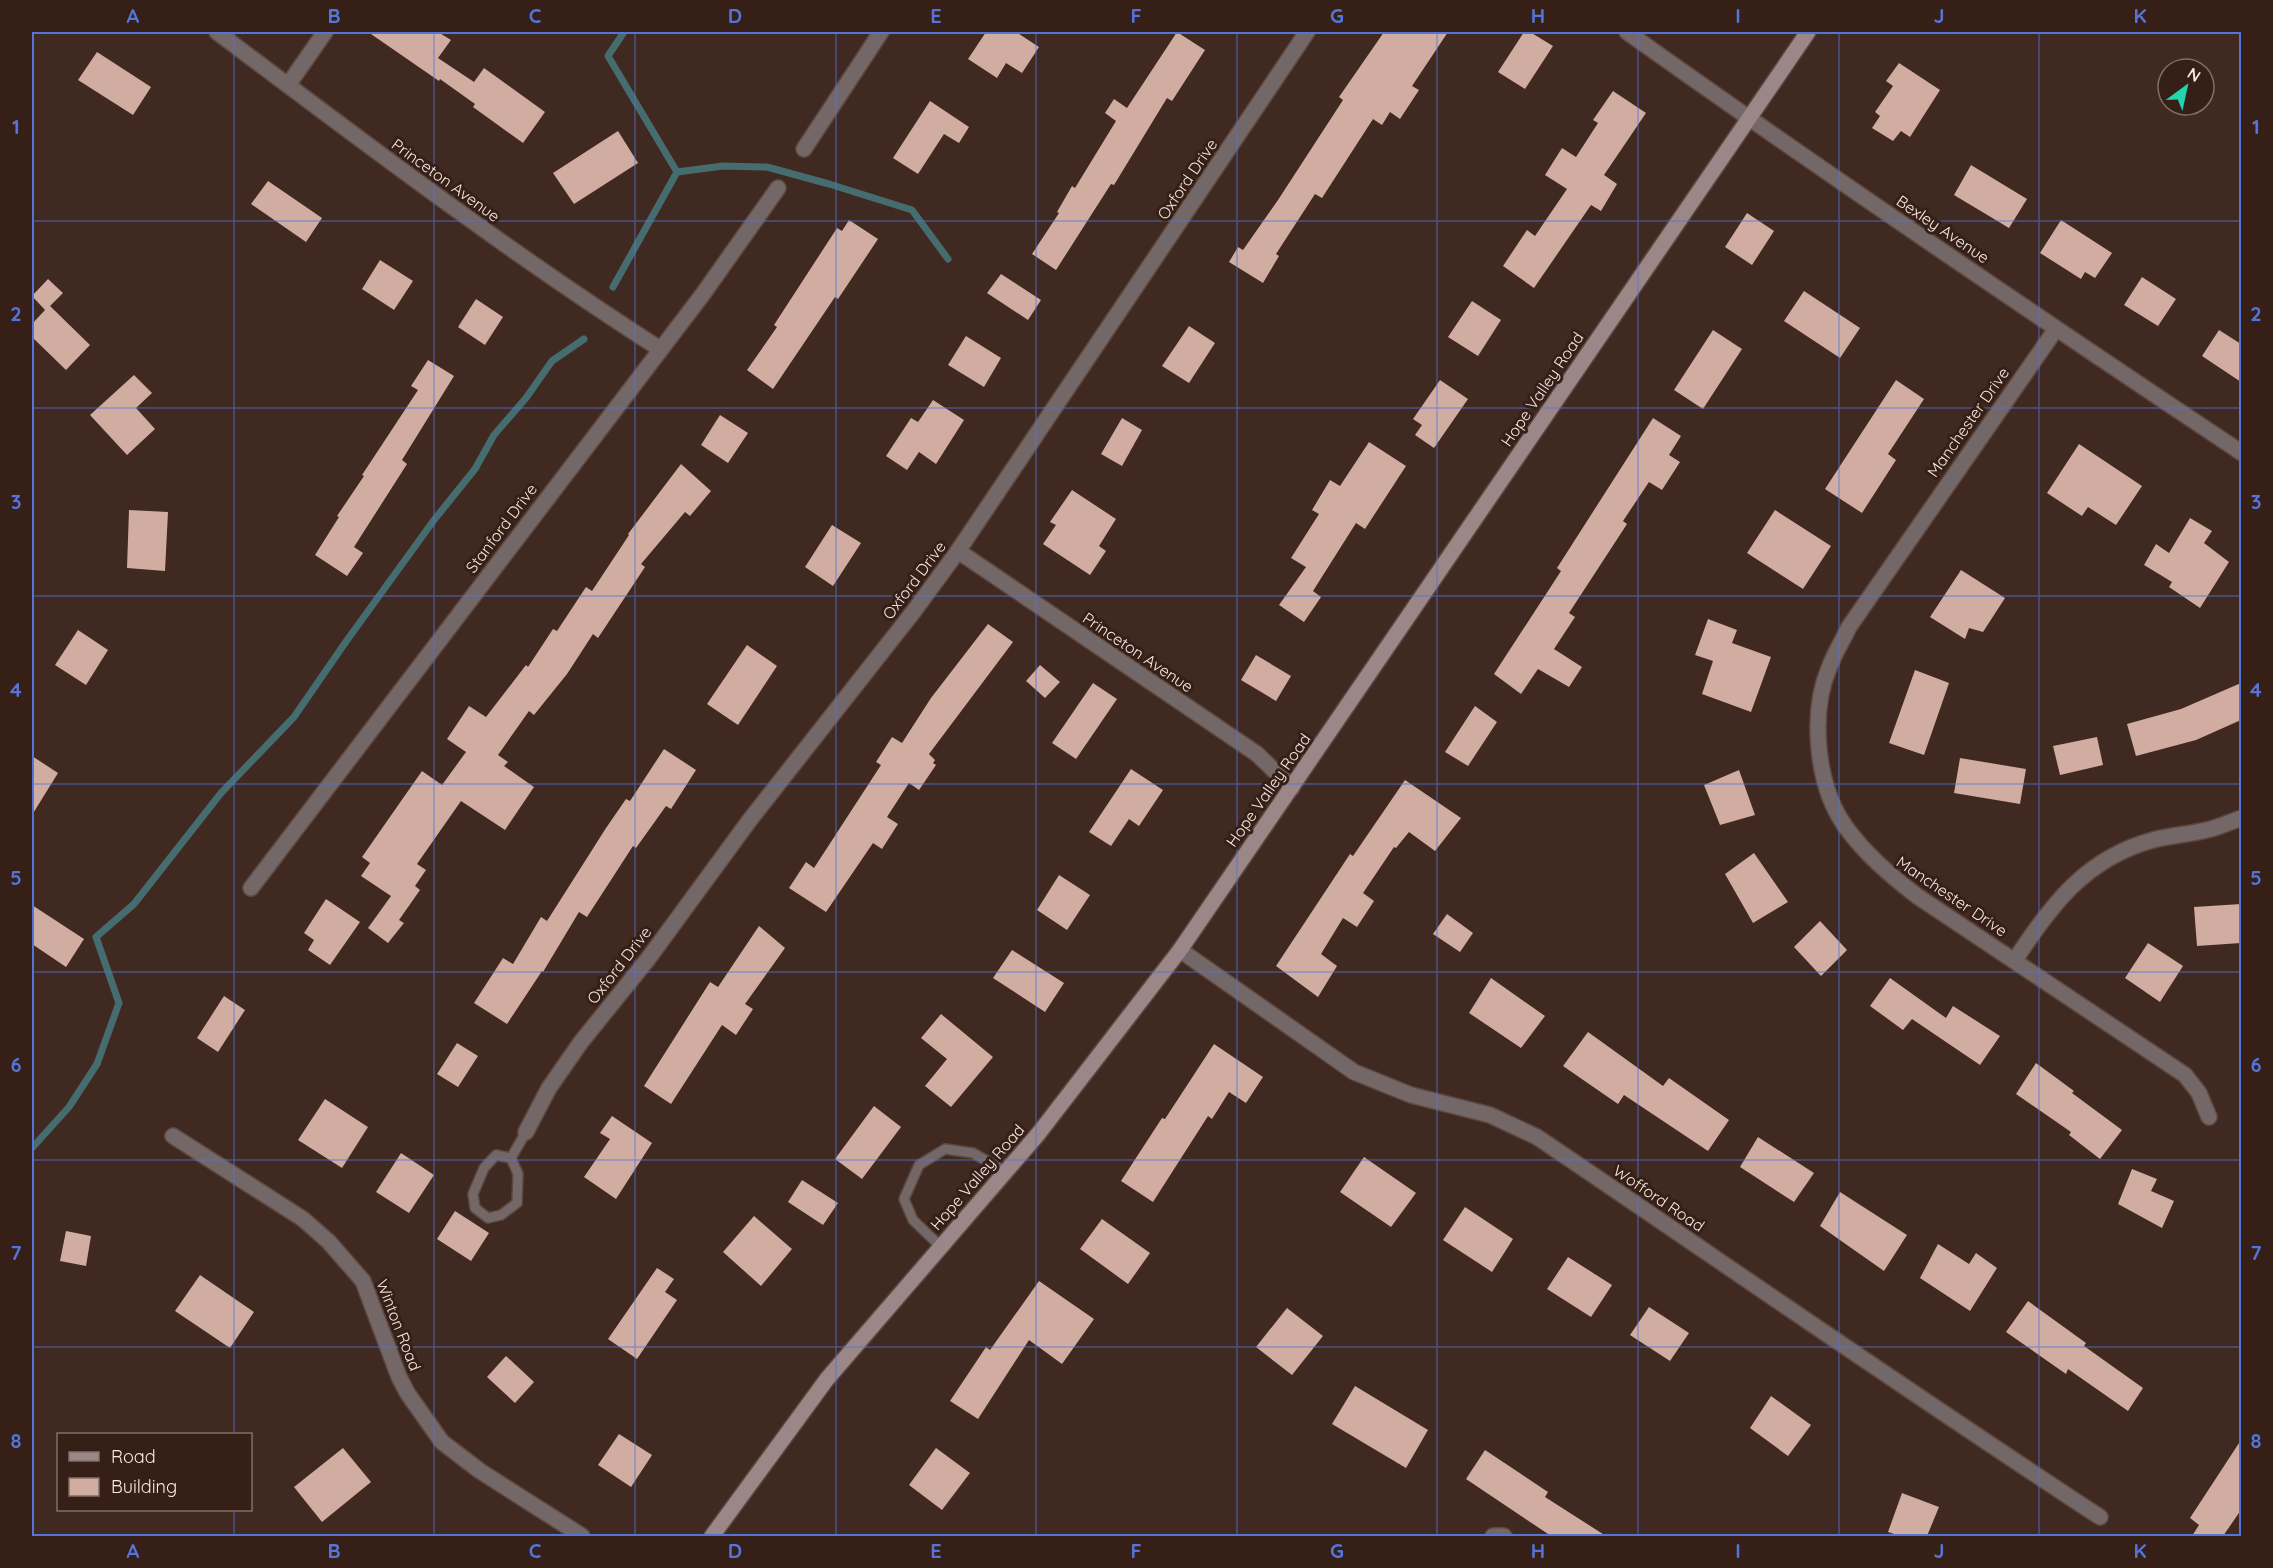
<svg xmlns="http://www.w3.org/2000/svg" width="2273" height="1568" font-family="Quicksand,sans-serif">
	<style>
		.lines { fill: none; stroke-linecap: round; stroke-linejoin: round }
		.stream { stroke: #456d6f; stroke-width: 7 }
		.building { fill: #d0ada0 }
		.service-casing { stroke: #5d483f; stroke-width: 12 }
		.minor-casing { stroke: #5d483f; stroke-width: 18 }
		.secondary-casing { stroke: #5d483f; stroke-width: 18 }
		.service { stroke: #746768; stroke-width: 9 }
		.minor { stroke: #746768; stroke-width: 15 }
		.secondary { stroke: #9b8688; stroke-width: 15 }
		.grid { fill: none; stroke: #5474da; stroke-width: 1.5; stroke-opacity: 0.55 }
		.labels { text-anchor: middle; stroke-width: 6; stroke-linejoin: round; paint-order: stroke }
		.street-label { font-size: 16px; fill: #f7e8e2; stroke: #351f17 }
		.neatline { fill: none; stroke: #5474da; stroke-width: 2 }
		.grid-label { font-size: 20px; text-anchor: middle; font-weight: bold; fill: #5474da }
	</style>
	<rect width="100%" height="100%" fill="#402920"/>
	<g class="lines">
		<g class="stream">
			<path d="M 677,172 L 723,166 L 767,167 L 829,184 L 912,210 L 948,259"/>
			<path d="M 613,287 L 677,172 L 608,56 L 624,32"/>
			<path d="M 32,1148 L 69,1107 L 97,1064 L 119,1003 L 96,937 L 134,904 L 221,793 L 294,717 L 345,643 L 434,520 L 475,469 L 494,435 L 526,398 L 552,361 L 584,339"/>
		</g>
	</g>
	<g class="building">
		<path d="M 368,32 L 438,32 L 451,40 L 438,58 L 474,82 L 484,68 L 545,112 L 523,143 L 473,107 L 475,104 L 440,79 L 439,81 Z"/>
		<path d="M 986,32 L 1016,32 L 1039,47 L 1022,73 L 1006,63 L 997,78 L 968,59 Z"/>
		<path d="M 1177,32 L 1205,50 L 1172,101 L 1167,98 L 1114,185 L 1111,184 L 1056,270 L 1032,254 L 1059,213 L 1057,212 L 1072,186 L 1075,188 L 1116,121 L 1105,113 L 1114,99 L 1127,108 Z"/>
		<path d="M 1384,32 L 1448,32 L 1412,86 L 1419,90 L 1400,119 L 1390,112 L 1382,125 L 1373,119 L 1322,198 L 1315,194 L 1276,254 L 1279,256 L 1263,283 L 1229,262 L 1238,247 L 1243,250 L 1278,200 L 1343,100 L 1339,97 Z"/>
		<path d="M 1524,32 L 1530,32 L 1553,46 L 1525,89 L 1498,72 Z"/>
		<path d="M 97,52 L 151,87 L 133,115 L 78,80 Z"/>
		<path d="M 1899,63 L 1940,90 L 1910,137 L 1901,131 L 1893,141 L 1872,128 L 1880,116 L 1875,112 L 1893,86 L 1886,81 Z"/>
		<path d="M 1613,91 L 1646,113 L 1604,175 L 1617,184 L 1601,211 L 1591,205 L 1534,288 L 1503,266 L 1527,230 L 1535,236 L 1567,189 L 1545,175 L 1562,148 L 1576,157 L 1598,123 L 1593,120 Z"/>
		<path d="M 930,101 L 969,127 L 959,143 L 944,134 L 918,174 L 893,158 Z"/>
		<path d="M 618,131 L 638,163 L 574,204 L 553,173 Z"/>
		<path d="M 1971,165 L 2027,199 L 2009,228 L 1954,195 Z"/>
		<path d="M 268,181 L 322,218 L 306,242 L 251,204 Z"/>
		<path d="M 1747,213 L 1774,231 L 1752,265 L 1725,247 Z"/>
		<path d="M 849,220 L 878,239 L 838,299 L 835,297 L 773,389 L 747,370 L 777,327 L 774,325 L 837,228 L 842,231 Z"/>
		<path d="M 2061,220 L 2112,253 L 2095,278 L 2085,272 L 2081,279 L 2040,253 Z"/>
		<path d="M 380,260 L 413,281 L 394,310 L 362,289 Z"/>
		<path d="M 1001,274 L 1041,300 L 1028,320 L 987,293 Z"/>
		<path d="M 2142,277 L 2176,299 L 2158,326 L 2124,305 Z"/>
		<path d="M 48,279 L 63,293 L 50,306 L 90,345 L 66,370 L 32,337 L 32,324 L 45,310 L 32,296 Z"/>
		<path d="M 1804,291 L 1860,328 L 1840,358 L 1784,321 Z"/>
		<path d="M 476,299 L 503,317 L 485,345 L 458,327 Z"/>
		<path d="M 1472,301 L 1501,320 L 1478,356 L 1448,337 Z"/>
		<path d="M 1189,326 L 1215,343 L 1189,383 L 1162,366 Z"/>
		<path d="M 1713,330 L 1742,349 L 1703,409 L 1674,390 Z"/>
		<path d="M 2219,330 L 2241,344 L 2241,382 L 2202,356 Z"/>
		<path d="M 966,336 L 1001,358 L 984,387 L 948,365 Z"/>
		<path d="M 428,360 L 454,376 L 402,460 L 407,464 L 354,547 L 363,553 L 347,576 L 315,555 L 339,517 L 337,516 L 364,476 L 362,475 L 418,390 L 411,386 Z"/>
		<path d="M 134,375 L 152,393 L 136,408 L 155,429 L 127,455 L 90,415 Z"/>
		<path d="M 1440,380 L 1468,399 L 1434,448 L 1415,435 L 1422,425 L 1413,419 Z"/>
		<path d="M 1896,380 L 1924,399 L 1888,454 L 1896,460 L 1862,513 L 1825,489 Z"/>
		<path d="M 933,400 L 964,420 L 936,464 L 919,452 L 907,470 L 886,456 L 911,418 L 918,422 Z"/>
		<path d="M 720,415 L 748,433 L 728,463 L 701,445 Z"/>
		<path d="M 1122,418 L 1142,430 L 1122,466 L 1101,454 Z"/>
		<path d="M 1653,418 L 1681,436 L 1669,455 L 1680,462 L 1662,490 L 1649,482 L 1623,521 L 1627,524 L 1569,613 L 1575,617 L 1554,649 L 1582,667 L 1569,687 L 1538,669 L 1521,694 L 1494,674 L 1561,571 L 1557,568 Z"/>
		<path d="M 1369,442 L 1406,466 L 1365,529 L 1356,523 L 1313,591 L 1321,597 L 1304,622 L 1279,605 L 1306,567 L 1291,558 L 1319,514 L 1312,510 L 1330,480 L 1340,486 Z"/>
		<path d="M 2079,444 L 2142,486 L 2116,525 L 2088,507 L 2082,516 L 2047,493 Z"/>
		<path d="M 681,464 L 711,491 L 690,516 L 685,512 L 641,564 L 645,567 L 598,638 L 593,634 L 567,674 L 534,715 L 529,711 L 498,755 L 508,762 L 504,766 L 534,787 L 505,830 L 461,801 L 417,864 L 426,870 L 415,886 L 420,890 L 399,920 L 404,923 L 388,943 L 368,928 L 391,896 L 361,876 L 370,863 L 362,857 L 422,771 L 442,785 L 466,752 L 447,739 L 469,706 L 486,717 L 526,665 L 528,667 L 553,629 L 557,631 L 586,587 L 592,591 L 629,535 L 628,534 Z"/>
		<path d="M 1072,490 L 1116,519 L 1099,546 L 1106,551 L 1090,575 L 1043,544 L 1056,525 L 1050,522 Z"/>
		<path d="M 129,510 L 168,512 L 165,571 L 127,568 Z"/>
		<path d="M 1775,510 L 1831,546 L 1803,589 L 1747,553 Z"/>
		<path d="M 2190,518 L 2212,531 L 2204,543 L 2229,562 L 2200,608 L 2169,587 L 2172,582 L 2144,565 L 2156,544 L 2169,553 Z"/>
		<path d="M 832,525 L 861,543 L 833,586 L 805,567 Z"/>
		<path d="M 1961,570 L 2005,598 L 1983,632 L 1969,628 L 1965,639 L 1930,617 Z"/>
		<path d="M 1708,619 L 1737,630 L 1732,643 L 1771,657 L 1751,712 L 1702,694 L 1713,661 L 1695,655 Z"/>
		<path d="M 988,624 L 1013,642 L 929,754 L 935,760 L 933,763 L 936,765 L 919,790 L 909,783 L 887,817 L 898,824 L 882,849 L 873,843 L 826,912 L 789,888 L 806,862 L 814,868 L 881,765 L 876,762 L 892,737 L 902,743 L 931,698 Z"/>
		<path d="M 78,630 L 108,650 L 86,685 L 55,665 Z"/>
		<path d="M 747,645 L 777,666 L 738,725 L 707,704 Z"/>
		<path d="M 1256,655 L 1291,676 L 1276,701 L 1241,680 Z"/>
		<path d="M 1040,665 L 1060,682 L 1045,698 L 1026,681 Z"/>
		<path d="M 1915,670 L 1949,683 L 1924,755 L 1889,743 Z"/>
		<path d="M 1093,683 L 1117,699 L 1076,759 L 1052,743 Z"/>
		<path d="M 2241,683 L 2241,720 L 2196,740 L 2136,756 L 2127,724 L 2181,709 Z"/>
		<path d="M 1475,706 L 1497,722 L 1468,766 L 1445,752 Z"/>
		<path d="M 2097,737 L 2103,765 L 2060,775 L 2053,746 Z"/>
		<path d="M 664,749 L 696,770 L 671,809 L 666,806 L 636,848 L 633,846 L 587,917 L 579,912 L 543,972 L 542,971 L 507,1024 L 474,1003 L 503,958 L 513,964 L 541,917 L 547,921 L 606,828 L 626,799 L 630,801 Z"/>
		<path d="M 32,756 L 58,773 L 32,815 Z"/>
		<path d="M 1960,758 L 2026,769 L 2020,804 L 1954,793 Z"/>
		<path d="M 1131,769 L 1163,790 L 1139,826 L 1129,819 L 1111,846 L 1089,832 Z"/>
		<path d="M 1739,770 L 1755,815 L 1720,825 L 1704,785 Z"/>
		<path d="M 1405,780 L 1461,818 L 1435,851 L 1409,832 L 1396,848 L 1394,847 L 1363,893 L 1374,901 L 1357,927 L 1343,918 L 1321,954 L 1337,966 L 1318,997 L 1276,966 L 1350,854 L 1353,856 Z"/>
		<path d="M 1754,853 L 1788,902 L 1753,923 L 1725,874 Z"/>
		<path d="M 1059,875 L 1090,895 L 1067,930 L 1037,910 Z"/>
		<path d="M 326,899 L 360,922 L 330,965 L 308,950 L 314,940 L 304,933 Z"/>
		<path d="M 2241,904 L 2241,943 L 2197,946 L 2194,907 Z"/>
		<path d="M 32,905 L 84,939 L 66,967 L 32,944 Z"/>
		<path d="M 1447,914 L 1473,933 L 1460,952 L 1433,934 Z"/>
		<path d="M 1820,921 L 1847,950 L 1821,976 L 1794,947 Z"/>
		<path d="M 759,926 L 785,948 L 745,1004 L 753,1009 L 736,1035 L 722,1025 L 671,1104 L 644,1086 L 710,982 L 718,987 Z"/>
		<path d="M 2148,943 L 2183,966 L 2160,1002 L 2125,978 Z"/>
		<path d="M 1012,950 L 1064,983 L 1045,1012 L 993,978 Z"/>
		<path d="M 1491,978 L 1545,1016 L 1521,1048 L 1469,1013 Z"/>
		<path d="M 1890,978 L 1946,1018 L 1953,1006 L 2000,1036 L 1980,1065 L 1912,1019 L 1903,1030 L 1870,1006 Z"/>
		<path d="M 224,996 L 245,1010 L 218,1052 L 197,1038 Z"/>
		<path d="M 941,1014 L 993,1057 L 951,1107 L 925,1086 L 947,1059 L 921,1038 Z"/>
		<path d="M 1588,1032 L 1663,1086 L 1669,1078 L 1729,1120 L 1708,1151 L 1624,1095 L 1618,1104 L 1563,1066 Z"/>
		<path d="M 457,1043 L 478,1056 L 458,1087 L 437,1074 Z"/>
		<path d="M 1214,1044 L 1263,1077 L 1246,1103 L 1229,1092 L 1212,1119 L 1208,1116 L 1153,1202 L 1121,1181 L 1162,1118 L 1165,1119 Z"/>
		<path d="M 2036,1063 L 2074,1091 L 2072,1093 L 2122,1130 L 2100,1159 L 2069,1135 L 2071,1132 L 2016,1094 Z"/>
		<path d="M 325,1099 L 368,1127 L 342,1168 L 298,1140 Z"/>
		<path d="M 874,1106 L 901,1127 L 862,1179 L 835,1159 Z"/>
		<path d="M 612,1116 L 652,1143 L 616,1199 L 584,1177 L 610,1139 L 600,1133 Z"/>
		<path d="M 1758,1137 L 1814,1173 L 1794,1202 L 1740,1167 Z"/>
		<path d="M 401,1153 L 434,1175 L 409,1213 L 376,1192 Z"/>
		<path d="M 1364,1157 L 1416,1193 L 1391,1227 L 1340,1192 Z"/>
		<path d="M 2132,1169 L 2157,1179 L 2151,1191 L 2174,1201 L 2162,1228 L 2118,1204 Z"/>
		<path d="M 802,1180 L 838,1203 L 823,1225 L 788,1202 Z"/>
		<path d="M 1840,1192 L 1907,1235 L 1884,1271 L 1820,1226 Z"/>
		<path d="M 1465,1207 L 1513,1239 L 1492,1272 L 1443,1240 Z"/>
		<path d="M 455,1211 L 489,1233 L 471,1261 L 437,1239 Z"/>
		<path d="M 754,1216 L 792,1249 L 761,1286 L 723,1252 Z"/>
		<path d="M 1102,1219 L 1150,1253 L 1128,1284 L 1080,1249 Z"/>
		<path d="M 66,1231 L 91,1236 L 86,1266 L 60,1261 Z"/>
		<path d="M 1938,1244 L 1969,1264 L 1976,1253 L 1997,1268 L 1970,1311 L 1920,1278 Z"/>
		<path d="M 1568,1257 L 1612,1285 L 1591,1317 L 1547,1289 Z"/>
		<path d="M 657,1268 L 674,1279 L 665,1292 L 677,1300 L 637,1359 L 608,1339 Z"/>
		<path d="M 200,1275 L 254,1312 L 230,1348 L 175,1311 Z"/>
		<path d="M 1039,1281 L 1094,1319 L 1062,1364 L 1029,1340 L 978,1419 L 950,1401 L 986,1347 L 990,1350 Z"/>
		<path d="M 2028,1301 L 2086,1343 L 2084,1346 L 2143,1388 L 2128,1411 L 2068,1369 L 2066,1374 L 2006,1332 Z"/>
		<path d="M 1649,1307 L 1689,1333 L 1670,1361 L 1630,1335 Z"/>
		<path d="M 1287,1308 L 1323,1336 L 1292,1375 L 1256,1347 Z"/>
		<path d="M 506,1356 L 534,1382 L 515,1403 L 487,1377 Z"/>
		<path d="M 1355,1386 L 1428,1430 L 1406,1468 L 1332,1424 Z"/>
		<path d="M 1771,1396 L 1811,1425 L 1788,1456 L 1750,1428 Z"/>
		<path d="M 619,1434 L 652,1455 L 631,1487 L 598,1465 Z"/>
		<path d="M 2241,1440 L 2241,1510 L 2223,1536 L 2192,1536 L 2199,1525 L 2190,1518 Z"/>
		<path d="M 343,1448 L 371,1482 L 322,1522 L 294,1487 Z"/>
		<path d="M 936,1448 L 970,1473 L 942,1510 L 909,1485 Z"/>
		<path d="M 1485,1450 L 1548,1492 L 1545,1497 L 1606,1536 L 1551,1536 L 1466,1479 Z"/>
		<path d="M 1902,1493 L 1939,1507 L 1927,1536 L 1900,1536 L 1888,1532 Z"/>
	</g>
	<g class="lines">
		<g class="service-casing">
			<g id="service">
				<path d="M 496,1155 L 511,1158 L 518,1174 L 517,1203 L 501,1215 L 488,1218 L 475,1208 L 473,1194 L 484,1168 Z"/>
				<path d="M 511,1158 L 526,1132"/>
				<path d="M 941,1247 L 913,1220 L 904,1199 L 919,1165 L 945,1149 L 973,1153 L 1006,1172"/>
			</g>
		</g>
		<g class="minor-casing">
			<g id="minor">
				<path d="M 217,32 C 362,141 507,251 660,349"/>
				<path d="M 1627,32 C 1829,176 2035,315 2242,453"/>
				<path d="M 288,85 L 325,32"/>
				<path d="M 804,149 L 881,32"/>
				<path d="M 2056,329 L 1849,627 C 1843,640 1834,654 1829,668 C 1810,713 1816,785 1845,826 C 1865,854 1890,875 1917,896 L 2185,1075 L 2199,1093 L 2209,1117"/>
				<path d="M 958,551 L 1257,754 L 1292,788"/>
				<path d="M 251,888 L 703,294 L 778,188"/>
				<path d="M 1180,950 L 1354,1072 L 1411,1095 L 1490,1115 L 1537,1137 C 1725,1264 1910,1393 2100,1517"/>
				<path d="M 2015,960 C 2051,905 2086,858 2153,840 C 2172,835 2192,834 2211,829 C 2222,826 2232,821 2242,818"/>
				<path d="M 526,1132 L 549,1088 L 581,1042 L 648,959 L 749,821 L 914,611 L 958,551 L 1307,32"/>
				<path d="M 173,1136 L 303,1219 L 329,1242 L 363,1281 L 399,1377 L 408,1394 L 442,1442 L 480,1471 L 582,1536"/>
				<path d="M 1493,1536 L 1504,1536"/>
			</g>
		</g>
		<g class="secondary-casing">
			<path id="secondary" d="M 712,1536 L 827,1379 L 1039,1133 L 1180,950 L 1808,32"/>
		</g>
		<use href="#service" class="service"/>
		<use href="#minor" class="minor"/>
		<use href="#secondary" class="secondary"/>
	</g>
	<path class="grid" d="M 234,32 L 234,1434M 434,32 L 434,1536M 635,32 L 635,1536M 836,32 L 836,1536M 1036,32 L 1036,1536M 1237,32 L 1237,1536M 1437,32 L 1437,1536M 1638,32 L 1638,1536M 1839,32 L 1839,1536M 2039,32 L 2039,1536M 32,221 L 2242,221M 32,408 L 2242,408M 32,596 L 2242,596M 32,784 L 2242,784M 32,972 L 2242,972M 32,1160 L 2242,1160M 32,1347 L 2242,1347M 234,1510 L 234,1536"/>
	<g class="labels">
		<g class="street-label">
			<text transform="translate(1187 179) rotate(-56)" y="6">Oxford Drive</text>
			<text transform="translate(446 180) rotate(36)" y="6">Princeton Avenue</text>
			<text transform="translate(1943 229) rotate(34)" y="6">Bexley Avenue</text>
			<text transform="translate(1542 389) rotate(-56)" y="6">Hope Valley Road</text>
			<text transform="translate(1968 422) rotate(-55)" y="6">Manchester Drive</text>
			<text transform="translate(501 528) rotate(-53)" y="6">Stanford Drive</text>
			<text transform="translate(914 580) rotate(-53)" y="6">Oxford Drive</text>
			<text transform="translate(1138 652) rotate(34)" y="6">Princeton Avenue</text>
			<text transform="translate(1268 790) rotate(-55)" y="6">Hope Valley Road</text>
			<text transform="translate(1952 896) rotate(34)" y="6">Manchester Drive</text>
			<text transform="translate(619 965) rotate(-52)" y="6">Oxford Drive</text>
			<text transform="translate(977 1177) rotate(-49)" y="6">Hope Valley Road</text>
			<text transform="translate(1659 1198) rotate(34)" y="6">Wofford Road</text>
			<text transform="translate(399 1325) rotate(69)" y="6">Winton Road</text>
		</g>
	</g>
	<rect width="2273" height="1568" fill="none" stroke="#351f17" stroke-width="66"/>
	<rect x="57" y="1433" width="195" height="78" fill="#351f17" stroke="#836f68" stroke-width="1.5"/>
	<rect x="69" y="1452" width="30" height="9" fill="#9b8688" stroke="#836f68" stroke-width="1.5"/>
	<text x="111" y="1463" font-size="18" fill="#f7e8e2">Road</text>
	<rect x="69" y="1478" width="30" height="18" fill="#d0ada0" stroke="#836f68" stroke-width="1.5"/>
	<text x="111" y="1493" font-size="18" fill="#f7e8e2">Building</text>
	<g transform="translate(2186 87) rotate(33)"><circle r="28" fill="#351f17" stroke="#836f68" stroke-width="1.5"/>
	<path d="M0-4.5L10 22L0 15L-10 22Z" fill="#21d5af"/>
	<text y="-9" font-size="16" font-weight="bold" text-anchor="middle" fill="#f7e8e2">N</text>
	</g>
	<rect x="33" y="33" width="2207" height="1502" class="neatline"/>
	<g class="grid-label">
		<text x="133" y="23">A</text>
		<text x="334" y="23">B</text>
		<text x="535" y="23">C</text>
		<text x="735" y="23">D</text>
		<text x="936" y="23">E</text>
		<text x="1136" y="23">F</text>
		<text x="1337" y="23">G</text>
		<text x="1538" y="23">H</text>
		<text x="1738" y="23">I</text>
		<text x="1939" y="23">J</text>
		<text x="2140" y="23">K</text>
		<text x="16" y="134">1</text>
		<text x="2256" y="134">1</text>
		<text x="16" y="321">2</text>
		<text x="2256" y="321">2</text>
		<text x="16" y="509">3</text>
		<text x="2256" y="509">3</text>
		<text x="16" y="697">4</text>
		<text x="2256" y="697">4</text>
		<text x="16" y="885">5</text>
		<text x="2256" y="885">5</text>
		<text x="16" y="1072">6</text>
		<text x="2256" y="1072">6</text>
		<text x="16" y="1260">7</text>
		<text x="2256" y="1260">7</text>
		<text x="16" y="1448">8</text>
		<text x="2256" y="1448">8</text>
		<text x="133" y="1558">A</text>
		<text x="334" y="1558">B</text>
		<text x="535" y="1558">C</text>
		<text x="735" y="1558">D</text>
		<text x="936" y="1558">E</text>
		<text x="1136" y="1558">F</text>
		<text x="1337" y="1558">G</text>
		<text x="1538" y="1558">H</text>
		<text x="1738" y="1558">I</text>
		<text x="1939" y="1558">J</text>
		<text x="2140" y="1558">K</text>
	</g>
</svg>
